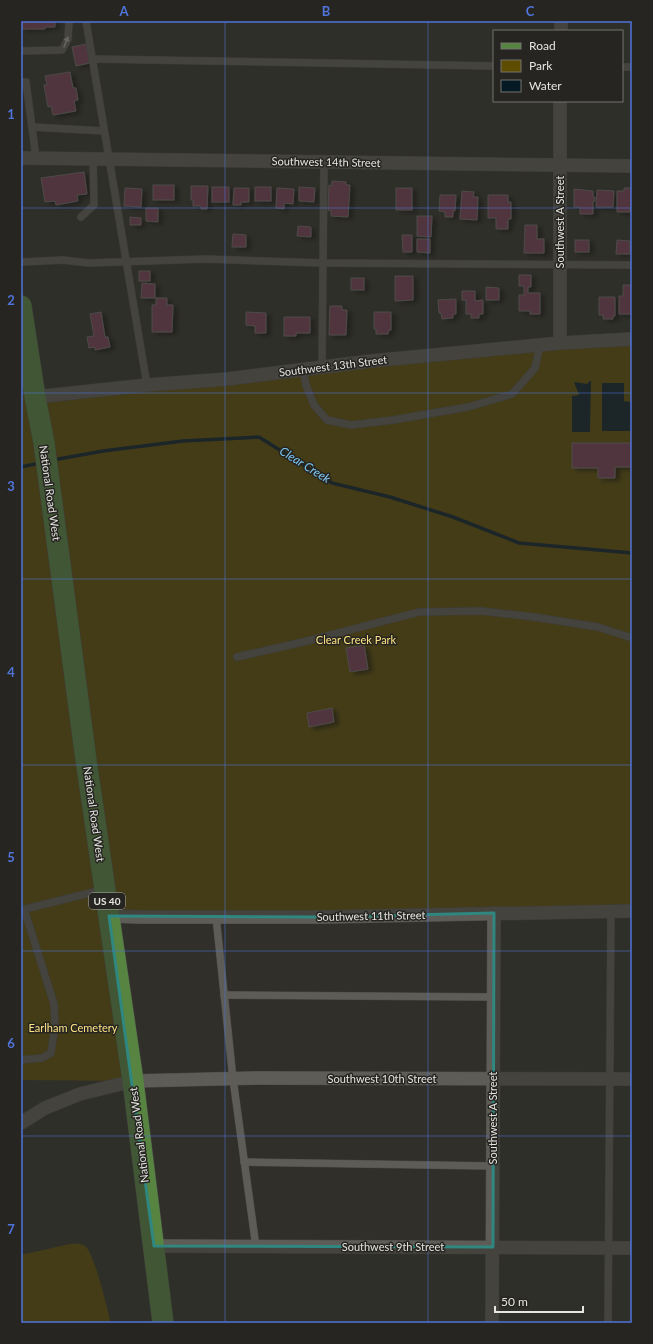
<svg xmlns="http://www.w3.org/2000/svg" width="653" height="1344" font-family="Lato,sans-serif">
	<style>
		.green { fill: #5e4d00 }
		.water { fill: #051a25 }
		.lines { fill: none; stroke-linecap: round; stroke-linejoin: round }
		.stream { stroke: #051a25; stroke-width: 3.5 }
		.building { fill: #793e59; stroke: #706a6c; filter: url(#shadow) }
		.lane-casing { stroke: #4d4d49; stroke-width: 8 }
		.street-casing { stroke: #4d4d49; stroke-width: 14 }
		.primary-casing { stroke: #4d4d49; stroke-width: 22 }
		.lane { stroke: #5e5c57; stroke-width: 7 }
		.street { stroke: #5e5c57; stroke-width: 13 }
		.primary { stroke: #578541; stroke-width: 21 }
		.oneway { fill: #a8a7a3 }
		.marked { fill: none; stroke: #2f877f; stroke-width: 3; stroke-linejoin: round }
		.grid { fill: none; stroke: #4f74da; stroke-width: 1; stroke-opacity: 0.55 }
		.labels { text-anchor: middle; stroke-width: 3; stroke-linejoin: round; paint-order: stroke }
		.shield { fill: #262521; stroke: #acaba7; stroke-width: 1 }
		.shield-label { font-size: 10px; font-weight: bold; fill: #e5e5e1 }
		.street-label { font-size: 11px; fill: #e5e5e1; stroke: #262521 }
		.park-label { font-size: 11px; fill: #fee384; stroke: #262521 }
		.water-label { font-size: 12px; font-style: italic; fill: #7ec9f3; stroke: #262521 }
		.neatline { fill: none; stroke: #4f74da; stroke-width: 1.5 }
		.grid-label { font-size: 13px; text-anchor: middle; font-weight: bold; fill: #4f74da }
	</style>
	<defs>
		<filter id="shadow"><feDropShadow dx="4.5" dy="2.5" stdDeviation="2" flood-color="#0009"/></filter>
	</defs>
	<rect width="100%" height="100%" fill="#302f2a"/>
	<g class="green">
		<path d="M 21,306 L 35,397 L 632,339 L 632,911 L 109,916 L 133,1081 L 21,1080 Z"/>
		<path d="M 70,1244 C 75,1244 81,1243 85,1246 C 95,1254 107,1309 111,1323 L 21,1323 L 21,1255 Z"/>
	</g>
	<g class="water">
		<path d="M 591,380 L 590,432 L 572,432 L 572,396 L 579,395 L 574,382 L 587,384 Z"/>
		<path d="M 602,383 L 624,383 L 624,401 L 632,402 L 632,431 L 602,431 Z"/>
	</g>
	<g class="lines">
		<g class="stream">
			<path d="M 53,460 L 103,451 L 183,441 L 259,437 L 332,483 L 390,497 L 453,517 L 519,543 L 632,553"/>
			<path d="M 21,467 L 40,463"/>
		</g>
	</g>
	<g class="building">
		<path d="M 21,21 L 55,21 L 55,27 L 45,27 L 45,29 L 21,29 Z"/>
		<path d="M 86,44 L 90,63 L 76,66 L 72,47 Z"/>
		<path d="M 70,72 L 73,88 L 76,88 L 78,100 L 74,101 L 76,111 L 53,115 L 51,106 L 48,107 L 44,85 L 47,85 L 45,76 Z"/>
		<path d="M 84,172 L 87,194 L 77,195 L 78,201 L 56,205 L 55,201 L 45,202 L 41,178 Z"/>
		<path d="M 332,181 L 346,182 L 346,185 L 350,185 L 348,217 L 331,216 L 331,211 L 328,210 L 329,185 L 332,186 Z"/>
		<rect x="153" y="185" width="21" height="15"/>
		<path d="M 191,186 L 208,186 L 207,209 L 201,209 L 201,206 L 193,206 L 193,200 L 191,200 Z"/>
		<rect x="212" y="187" width="17" height="15"/>
		<rect x="255" y="187" width="16" height="14"/>
		<path d="M 299,187 L 315,188 L 314,202 L 299,201 Z"/>
		<path d="M 125,188 L 142,189 L 141,207 L 124,206 Z"/>
		<path d="M 234,188 L 249,188 L 249,202 L 241,202 L 241,205 L 233,205 Z"/>
		<path d="M 277,188 L 294,189 L 293,204 L 284,203 L 284,209 L 276,208 Z"/>
		<rect x="396" y="188" width="16" height="22"/>
		<path d="M 624,188 L 632,188 L 632,207 L 630,207 L 630,212 L 617,212 L 617,191 L 624,191 Z"/>
		<path d="M 574,189 L 593,191 L 593,197 L 595,197 L 595,201 L 593,201 L 593,214 L 580,214 L 580,207 L 574,207 Z"/>
		<path d="M 597,190 L 614,191 L 613,207 L 596,207 Z"/>
		<path d="M 462,191 L 474,192 L 473,197 L 478,197 L 477,220 L 460,219 Z"/>
		<path d="M 440,195 L 456,195 L 455,211 L 453,211 L 453,217 L 445,217 L 445,212 L 439,211 Z"/>
		<path d="M 488,195 L 508,195 L 508,202 L 511,202 L 511,219 L 508,219 L 508,229 L 496,229 L 496,218 L 488,218 Z"/>
		<path d="M 146,208 L 158,208 L 158,222 L 146,221 Z"/>
		<path d="M 417,216 L 432,216 L 431,237 L 417,236 Z"/>
		<path d="M 130,217 L 141,218 L 141,225 L 130,225 Z"/>
		<path d="M 525,225 L 537,225 L 537,239 L 544,239 L 544,253 L 524,253 Z"/>
		<path d="M 298,226 L 311,227 L 311,237 L 297,236 Z"/>
		<path d="M 233,234 L 246,235 L 246,247 L 232,247 Z"/>
		<path d="M 402,235 L 412,235 L 412,252 L 403,252 Z"/>
		<path d="M 417,239 L 430,239 L 430,253 L 417,252 Z"/>
		<rect x="575" y="240" width="14" height="12"/>
		<path d="M 617,240 L 630,241 L 630,254 L 616,254 Z"/>
		<rect x="139" y="271" width="11" height="10"/>
		<path d="M 519,275 L 531,275 L 531,287 L 528,287 L 528,293 L 540,293 L 540,314 L 530,314 L 530,311 L 519,311 L 519,295 L 524,295 L 524,286 L 519,286 Z"/>
		<path d="M 395,276 L 413,276 L 413,300 L 395,301 Z"/>
		<rect x="351" y="278" width="13" height="12"/>
		<path d="M 142,283 L 155,284 L 155,298 L 141,298 Z"/>
		<path d="M 623,285 L 631,285 L 632,314 L 619,314 L 619,296 L 623,296 Z"/>
		<path d="M 486,287 L 499,288 L 499,300 L 486,300 Z"/>
		<path d="M 462,291 L 475,291 L 475,301 L 483,300 L 483,314 L 479,314 L 479,318 L 471,318 L 471,314 L 466,314 L 466,300 L 462,300 Z"/>
		<path d="M 599,297 L 615,297 L 615,316 L 613,316 L 613,319 L 603,319 L 603,315 L 599,315 Z"/>
		<path d="M 156,298 L 167,298 L 167,305 L 173,305 L 172,332 L 152,332 L 152,305 L 156,305 Z"/>
		<path d="M 456,299 L 456,314 L 453,314 L 453,318 L 442,319 L 441,313 L 439,313 L 438,300 Z"/>
		<path d="M 330,306 L 342,306 L 342,310 L 347,310 L 346,335 L 329,335 Z"/>
		<path d="M 101,312 L 105,337 L 108,337 L 110,347 L 95,350 L 95,347 L 89,348 L 87,337 L 94,336 L 90,314 Z"/>
		<path d="M 246,312 L 266,313 L 266,333 L 255,333 L 255,326 L 246,325 Z"/>
		<path d="M 374,312 L 391,312 L 391,330 L 389,330 L 388,334 L 376,334 L 376,329 L 374,329 Z"/>
		<path d="M 284,317 L 310,317 L 310,333 L 296,333 L 296,336 L 284,336 Z"/>
		<path d="M 572,443 L 632,443 L 632,467 L 615,467 L 615,478 L 598,478 L 598,468 L 572,468 Z"/>
		<path d="M 364,645 L 368,669 L 350,672 L 346,648 Z"/>
		<path d="M 332,708 L 334,722 L 309,727 L 307,713 Z"/>
	</g>
	<g class="lines">
		<g class="lane-casing">
			<g id="lane">
				<path d="M 86,21 L 147,385"/>
				<path d="M 21,51 L 62,50 L 68,39 L 69,21"/>
				<path d="M 92,59 L 494,66"/>
				<path d="M 622,67 L 632,67"/>
				<path d="M 21,82 L 26,82 L 36,158"/>
				<path d="M 32,127 L 104,131"/>
				<path d="M 81,217 L 94,205 L 93,159"/>
				<path d="M 21,262 L 63,260 L 89,263 L 205,259 L 323,263 L 632,265"/>
				<path d="M 322,367 L 324,162"/>
				<path d="M 303,369 L 306,385 L 314,405 L 327,420 L 351,425 L 393,420 L 468,407 L 512,394 L 535,368 L 540,345"/>
				<path d="M 237,657 L 303,642 L 419,612 L 481,611 L 534,617 L 598,627 L 632,638"/>
				<path d="M 21,910 L 102,890"/>
				<path d="M 216,917 L 233,1079 L 256,1247"/>
				<path d="M 224,995 L 493,997"/>
				<path d="M 21,1060 L 42,1058 L 51,1053 L 55,1025 L 54,1004 L 24,909"/>
				<path d="M 244,1162 L 493,1166"/>
				<path d="M 608,1323 L 611,911"/>
			</g>
		</g>
		<g class="street-casing">
			<g id="street">
				<path d="M 561,31 L 561,21"/>
				<path d="M 21,158 L 632,166"/>
				<path d="M 560,343 L 560,101"/>
				<path d="M 35,397 L 147,385 L 227,379 L 371,361 L 560,343 L 632,339"/>
				<path d="M 109,916 L 141,917 L 323,917 L 632,911"/>
				<path d="M 21,1123 L 45,1108 L 80,1094 L 133,1081 L 257,1078 L 632,1079"/>
				<path d="M 154,1246 L 632,1248"/>
				<path d="M 492,1323 L 494,913"/>
			</g>
		</g>
		<g class="primary-casing">
			<path id="primary" d="M 21,306 L 35,397 L 44,443 L 86,760 L 133,1081 L 163,1323"/>
		</g>
		<use href="#lane" class="lane"/>
		<use href="#street" class="street"/>
		<use href="#primary" class="primary"/>
	</g>
	<defs><path id="oneway-solid" d="M-6-.8H1V-3.2L6.5 0L1 3.2V.8H-6Z"/></defs>
	<use class="oneway" href="#oneway-solid" transform="translate(66 42) rotate(-68)"/>
	<path d="M0 0H653V1344H0ZM 494,913 L 493,1247 L 154,1246 L 109,916 L 323,917 Z" fill="#302f2a" fill-opacity=".55" fill-rule="evenodd"/>
	<path class="marked" d="M 494,913 L 493,1247 L 154,1246 L 109,916 L 323,917 Z"/>
	<path class="grid" d="M 225,21 L 225,1323M 428,21 L 428,1323M 21,208 L 632,208M 21,393 L 632,393M 21,579 L 632,579M 21,765 L 632,765M 21,951 L 632,951M 21,1136 L 632,1136"/>
	<g class="labels">
		<rect class="shield" x="89" y="893" width="36" height="16" rx="3"/>
		<g class="shield-label">
			<text x="107" y="905">US 40</text>
		</g>
		<g class="street-label">
			<text transform="translate(326 162) rotate(1)" y="4">Southwest 14th Street</text>
			<text transform="translate(560 222) rotate(-90)" y="4">Southwest A Street</text>
			<text transform="translate(333 366) rotate(-7)" y="4">Southwest 13th Street</text>
			<text transform="translate(50 493) rotate(82)" y="4">National Road West</text>
			<text transform="translate(94 814) rotate(82)" y="4">National Road West</text>
			<text transform="translate(371 916) rotate(-1)" y="4">Southwest 11th Street</text>
			<text x="382" y="1083">Southwest 10th Street</text>
			<text transform="translate(493 1118) rotate(-90)" y="4">Southwest A Street</text>
			<text transform="translate(139 1135) rotate(-97)" y="4">National Road West</text>
			<text x="393" y="1251">Southwest 9th Street</text>
		</g>
		<g class="park-label">
			<text x="356" y="644">Clear Creek Park</text>
			<text x="73" y="1032">Earlham Cemetery</text>
		</g>
		<g class="water-label">
			<text transform="translate(305 465) rotate(32)" y="4">Clear Creek</text>
		</g>
	</g>
	<rect width="653" height="1344" fill="none" stroke="#262521" stroke-width="44"/>
	<rect x="493" y="30" width="130" height="72" fill="#262521" stroke="#72726e"/>
	<rect x="501" y="43" width="20" height="6" fill="#578541" stroke="#72726e"/>
	<text x="529" y="50" font-size="12" fill="#e5e5e1">Road</text>
	<rect x="501" y="60" width="20" height="12" fill="#5e4d00" stroke="#72726e"/>
	<text x="529" y="70" font-size="12" fill="#e5e5e1">Park</text>
	<rect x="501" y="80" width="20" height="12" fill="#051a25" stroke="#72726e"/>
	<text x="529" y="90" font-size="12" fill="#e5e5e1">Water</text>
	<path d="M495 1306v6h88v-6" fill="none" stroke="#e5e5e1" stroke-width="2"/>
	<text x="501" y="1306" font-size="12" fill="#e5e5e1" stroke="#262521" stroke-width="3" paint-order="stroke">50 m</text>
	<rect x="22" y="22" width="609" height="1300" class="neatline"/>
	<g class="grid-label">
		<text x="124" y="16">A</text>
		<text x="326" y="16">B</text>
		<text x="530" y="16">C</text>
		<text x="11" y="119">1</text>
		<text x="11" y="305">2</text>
		<text x="11" y="491">3</text>
		<text x="11" y="677">4</text>
		<text x="11" y="862">5</text>
		<text x="11" y="1048">6</text>
		<text x="11" y="1234">7</text>
	</g>
</svg>
